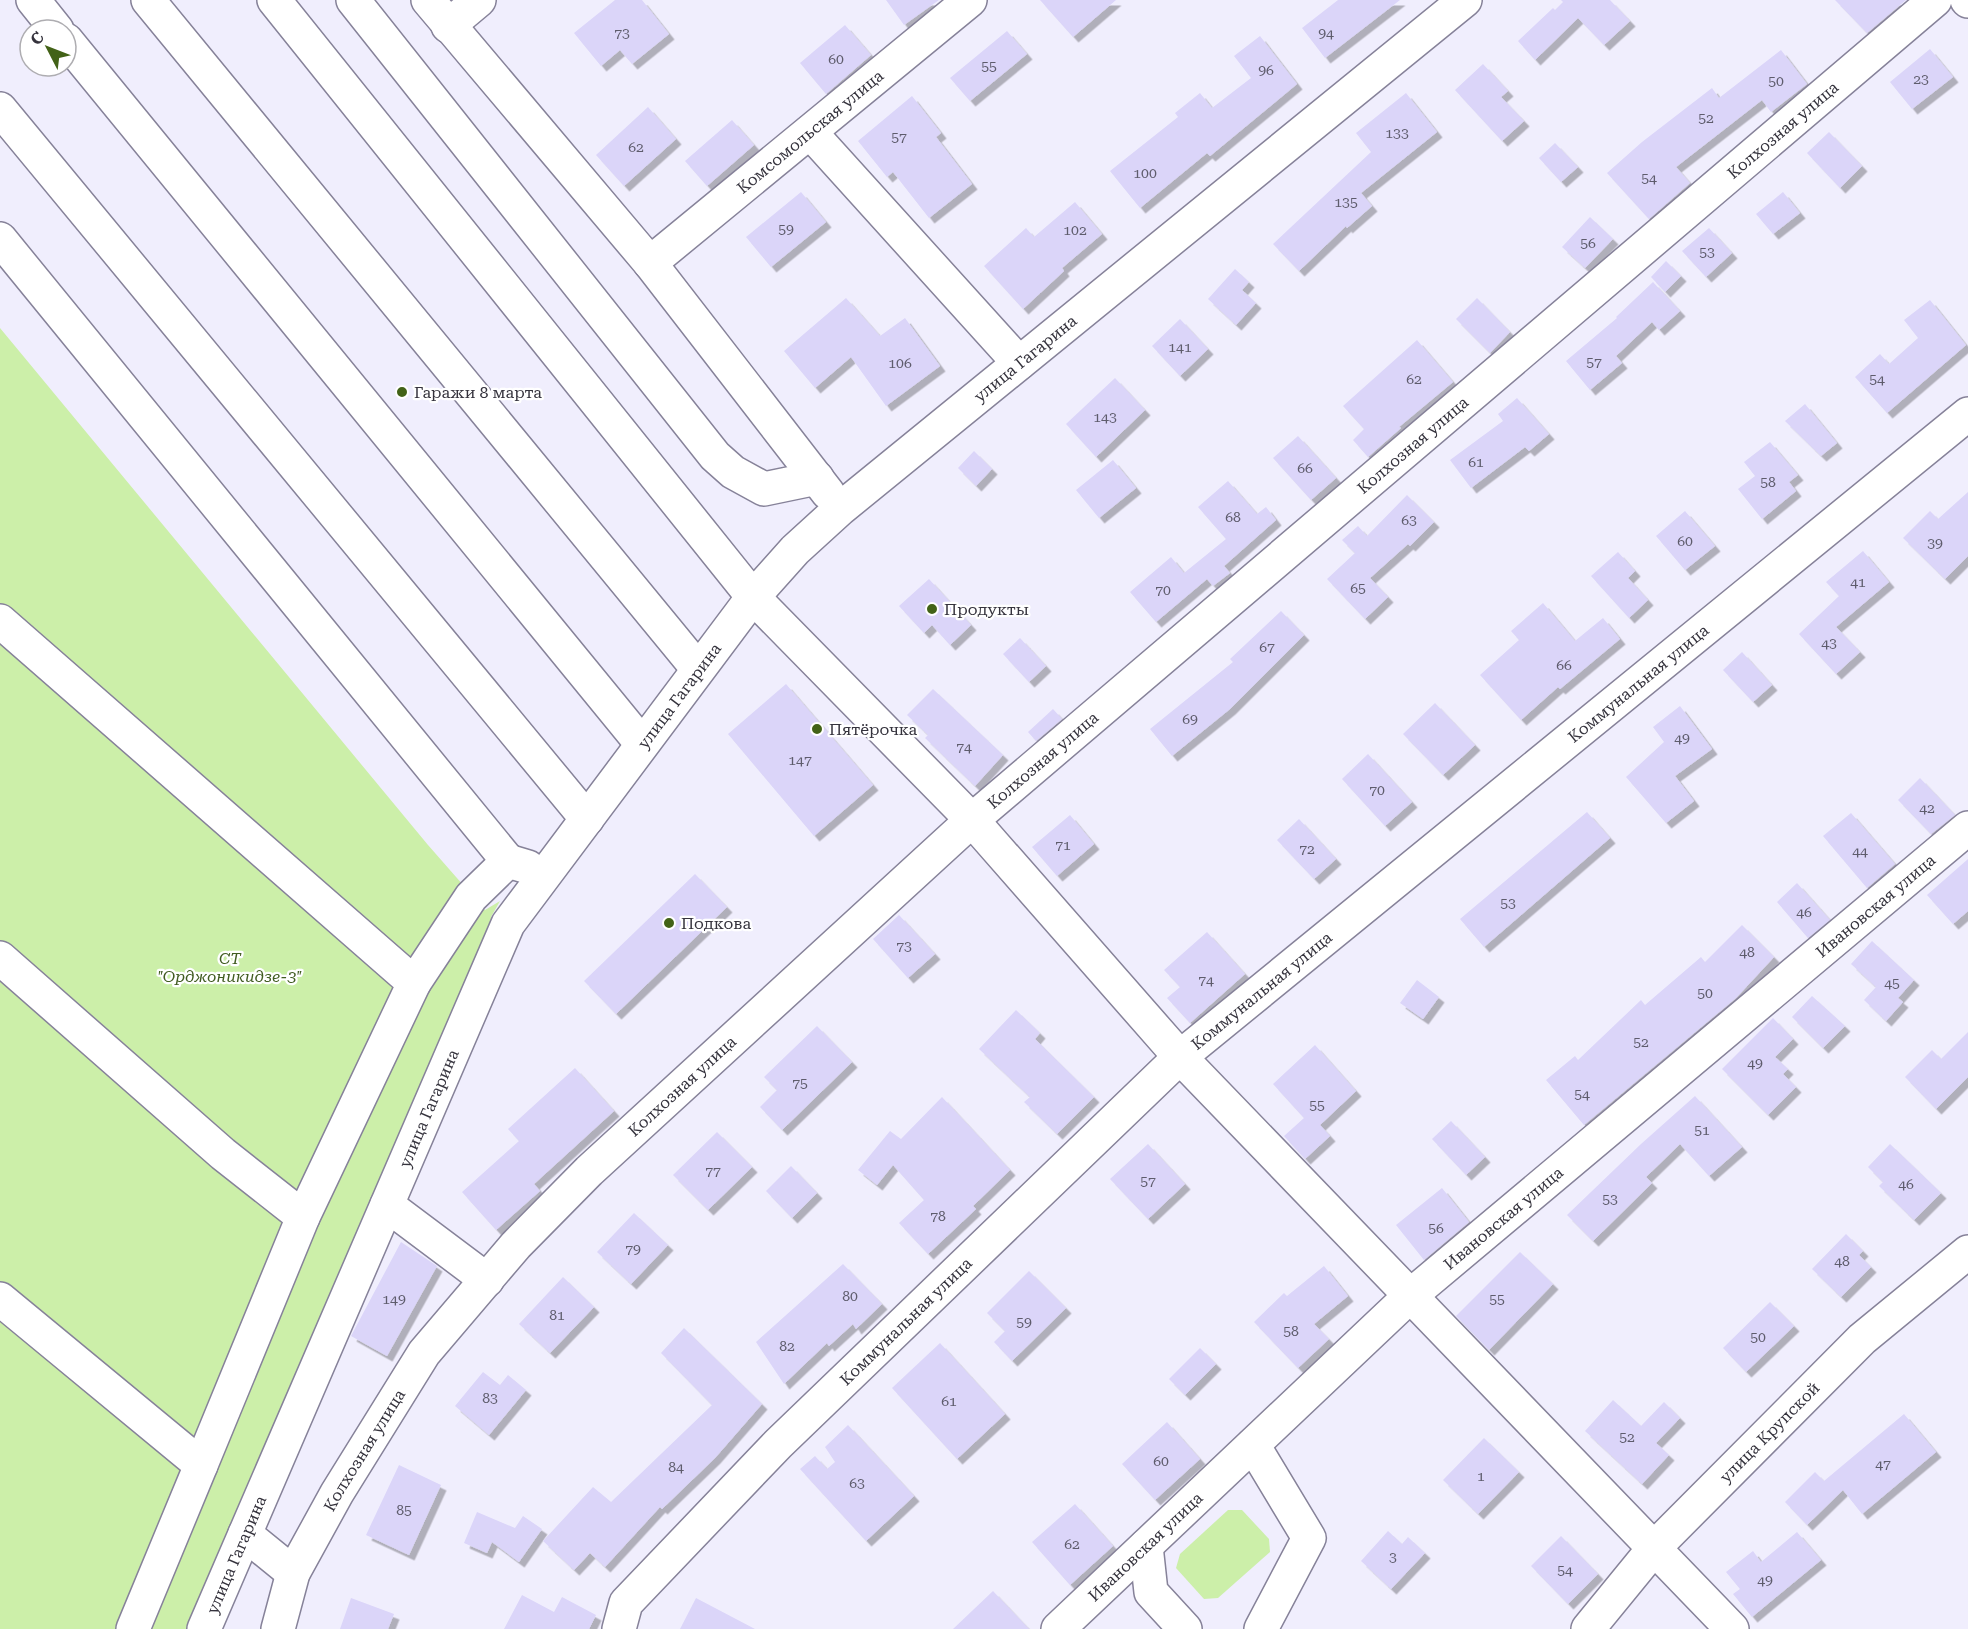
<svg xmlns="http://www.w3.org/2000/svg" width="1968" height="1629" font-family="'Roboto Serif',serif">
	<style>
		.green { fill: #ccefa9 }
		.building { fill: #dbd5f9; filter: url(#shadow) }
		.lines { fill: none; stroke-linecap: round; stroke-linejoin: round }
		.minor-casing { stroke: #868299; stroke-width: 36 }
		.major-casing { stroke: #868299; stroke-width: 36 }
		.minor { stroke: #fff; stroke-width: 33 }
		.major { stroke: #fff; stroke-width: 33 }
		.poi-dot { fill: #426217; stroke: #fff; stroke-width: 2 }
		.labels { text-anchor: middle; stroke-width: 4.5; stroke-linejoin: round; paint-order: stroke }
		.number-label { font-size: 14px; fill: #5e5c6c }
		.street-label { font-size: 16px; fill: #35333d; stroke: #fff }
		.poi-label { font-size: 16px; fill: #35333d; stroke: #fff; text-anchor: start }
		.park-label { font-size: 16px; font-style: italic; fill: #415c21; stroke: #fff }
	</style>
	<defs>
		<filter id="shadow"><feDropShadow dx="5.5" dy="5.5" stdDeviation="0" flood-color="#0004"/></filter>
	</defs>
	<rect width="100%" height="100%" fill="#f0eefd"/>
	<g class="green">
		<path d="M 0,328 L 428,845 L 485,910 L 500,901 L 491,917 L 499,926 L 196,1629 L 0,1629 Z"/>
		<path d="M 1228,1510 L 1242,1510 L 1269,1539 L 1270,1552 L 1218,1598 L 1204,1599 L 1176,1568 L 1180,1554 Z"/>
	</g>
	<g class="building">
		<path d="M 615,0 L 642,0 L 669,34 L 632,64 L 620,50 L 601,66 L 574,33 Z"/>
		<path d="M 886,0 L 939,0 L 904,25 Z"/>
		<path d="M 1040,0 L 1116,0 L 1073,37 Z"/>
		<path d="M 1338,0 L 1400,0 L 1325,58 L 1302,28 Z"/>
		<path d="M 1561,0 L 1610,0 L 1630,21 L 1604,45 L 1578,18 L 1535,60 L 1518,41 L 1553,8 L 1555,10 L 1563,2 Z"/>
		<path d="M 1835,0 L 1906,0 L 1867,33 Z"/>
		<path d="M 845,25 L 871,55 L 826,94 L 800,63 Z"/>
		<path d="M 1007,31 L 1027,54 L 970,101 L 950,78 Z"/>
		<path d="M 1260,36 L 1297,84 L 1210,156 L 1207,153 L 1140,208 L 1110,171 L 1178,117 L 1175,113 L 1200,93 L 1212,108 L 1251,78 L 1234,56 Z"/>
		<path d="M 1930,49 L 1953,77 L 1912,109 L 1890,82 Z"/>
		<path d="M 1781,50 L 1807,84 L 1771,112 L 1762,100 L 1676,167 L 1690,183 L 1649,219 L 1607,173 L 1642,142 L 1712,88 L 1719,98 Z"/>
		<path d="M 1483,64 L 1508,91 L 1501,97 L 1524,121 L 1502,141 L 1455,90 Z"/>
		<path d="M 1406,93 L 1437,132 L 1361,193 L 1372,206 L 1347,228 L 1346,226 L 1299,271 L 1273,244 L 1371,152 L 1356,133 Z"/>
		<path d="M 912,96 L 941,133 L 936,137 L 972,184 L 929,218 L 893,172 L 887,177 L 858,141 Z"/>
		<path d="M 648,107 L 676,139 L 624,186 L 596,155 Z"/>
		<path d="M 732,120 L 754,145 L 707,186 L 685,161 Z"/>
		<path d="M 1829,132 L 1862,166 L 1840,188 L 1807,153 Z"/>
		<path d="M 1555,143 L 1578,167 L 1561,182 L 1539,158 Z"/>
		<path d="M 801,192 L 826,222 L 771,267 L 746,237 Z"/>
		<path d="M 1783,192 L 1800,213 L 1773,234 L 1756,214 Z"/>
		<path d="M 1075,202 L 1102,234 L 1062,268 L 1064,271 L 1023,309 L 984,266 L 1026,228 L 1034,237 Z"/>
		<path d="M 1590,217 L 1613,239 L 1585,268 L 1562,247 Z"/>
		<path d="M 1709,228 L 1732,253 L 1706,277 L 1682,251 Z"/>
		<path d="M 1666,261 L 1681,276 L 1665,292 L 1651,277 Z"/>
		<path d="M 1235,269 L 1249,282 L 1242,290 L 1256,303 L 1236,325 L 1208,299 Z"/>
		<path d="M 1653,282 L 1680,311 L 1659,330 L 1652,322 L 1616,356 L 1622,363 L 1590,390 L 1566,361 L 1617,318 L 1616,317 Z"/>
		<path d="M 846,298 L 880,336 L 905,318 L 940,366 L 886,406 L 851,357 L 815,388 L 784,351 Z"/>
		<path d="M 1477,298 L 1510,332 L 1490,353 L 1456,319 Z"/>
		<path d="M 1930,300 L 1966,345 L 1887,413 L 1855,377 L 1880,354 L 1889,364 L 1918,338 L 1904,320 Z"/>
		<path d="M 1180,319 L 1208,349 L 1180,376 L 1152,346 Z"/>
		<path d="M 1417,340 L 1453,382 L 1399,427 L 1401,428 L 1368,457 L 1353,440 L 1364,429 L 1343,406 Z"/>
		<path d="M 1115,378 L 1145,410 L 1096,457 L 1066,424 Z"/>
		<path d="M 1517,398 L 1549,434 L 1529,451 L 1525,447 L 1471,488 L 1450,460 L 1503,421 L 1498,414 Z"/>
		<path d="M 1805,404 L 1837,443 L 1821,456 L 1785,421 Z"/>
		<path d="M 1298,436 L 1336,478 L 1311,500 L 1273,458 Z"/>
		<path d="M 1770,442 L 1798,475 L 1789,482 L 1796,491 L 1762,519 L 1738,489 L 1755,476 L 1744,462 Z"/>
		<path d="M 974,451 L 992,469 L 976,486 L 958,468 Z"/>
		<path d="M 1113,460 L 1136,488 L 1099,518 L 1076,490 Z"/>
		<path d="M 1228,481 L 1257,514 L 1266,507 L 1276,520 L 1224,566 L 1230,573 L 1213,586 L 1207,579 L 1156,622 L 1130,592 L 1171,557 L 1184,573 L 1226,539 L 1198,507 Z"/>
		<path d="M 1968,492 L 1968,556 L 1945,579 L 1903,538 L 1930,511 L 1938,519 Z"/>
		<path d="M 1407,495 L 1434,522 L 1410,546 L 1408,544 L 1370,578 L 1388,597 L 1365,619 L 1327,579 L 1355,553 L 1342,540 L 1358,526 L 1367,536 Z"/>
		<path d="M 1685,511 L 1715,546 L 1685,570 L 1656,536 Z"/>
		<path d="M 1863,551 L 1889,582 L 1836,627 L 1860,652 L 1836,674 L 1799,634 L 1839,596 L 1826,582 Z"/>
		<path d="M 1618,552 L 1635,571 L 1628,578 L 1648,600 L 1629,618 L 1591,576 Z"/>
		<path d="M 929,579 L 971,625 L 950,645 L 932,625 L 924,633 L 899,606 Z"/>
		<path d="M 1543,603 L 1575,641 L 1603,618 L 1620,639 L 1560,689 L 1558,687 L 1521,720 L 1480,675 L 1519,640 L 1511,631 Z"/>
		<path d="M 1281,611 L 1304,635 L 1230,709 L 1172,756 L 1150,729 L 1233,662 L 1230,659 Z"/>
		<path d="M 1020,638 L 1046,666 L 1029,682 L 1003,654 Z"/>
		<path d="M 1742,652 L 1772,685 L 1753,702 L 1723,670 Z"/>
		<path d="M 786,684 L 873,785 L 814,836 L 728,734 Z"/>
		<path d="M 933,689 L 1003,755 L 975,786 L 925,738 L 928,735 L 907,715 Z"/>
		<path d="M 1435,703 L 1475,745 L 1443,775 L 1403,734 Z"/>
		<path d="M 1680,706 L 1712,749 L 1675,776 L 1694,801 L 1666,823 L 1626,777 L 1664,742 L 1653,727 Z"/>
		<path d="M 1053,709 L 1062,719 L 1036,741 L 1028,732 Z"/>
		<path d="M 1368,754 L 1412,802 L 1385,826 L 1342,779 Z"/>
		<path d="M 1920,778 L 1955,815 L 1931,834 L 1898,800 Z"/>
		<path d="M 1587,812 L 1610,838 L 1484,947 L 1460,919 Z"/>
		<path d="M 1851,813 L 1895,864 L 1867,888 L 1823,836 Z"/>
		<path d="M 1070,815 L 1094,844 L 1057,876 L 1032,847 Z"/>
		<path d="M 1299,819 L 1336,859 L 1314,879 L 1277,840 Z"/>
		<path d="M 1968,859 L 1968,911 L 1953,924 L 1927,895 Z"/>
		<path d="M 695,874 L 727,907 L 616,1014 L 584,981 Z"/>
		<path d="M 1797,883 L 1830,920 L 1808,938 L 1777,902 Z"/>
		<path d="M 899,915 L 935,954 L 908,978 L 873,939 Z"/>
		<path d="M 1742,925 L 1774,957 L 1736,998 L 1584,1125 L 1546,1080 L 1575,1056 L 1578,1060 L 1641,1000 L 1645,1005 L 1701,957 L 1705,962 Z"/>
		<path d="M 1207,932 L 1245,974 L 1190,1023 L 1167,998 L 1180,987 L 1164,970 Z"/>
		<path d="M 1872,941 L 1914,980 L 1898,998 L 1903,1002 L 1886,1021 L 1864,1000 L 1876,987 L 1851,964 Z"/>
		<path d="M 1417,980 L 1439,997 L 1423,1019 L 1400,1003 Z"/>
		<path d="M 1812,996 L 1845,1026 L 1823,1048 L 1792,1017 Z"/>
		<path d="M 1016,1010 L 1040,1033 L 1035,1039 L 1094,1097 L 1057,1134 L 1024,1102 L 1030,1097 L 979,1049 Z"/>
		<path d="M 1773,1018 L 1793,1039 L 1775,1057 L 1788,1069 L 1783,1074 L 1796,1087 L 1768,1115 L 1722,1069 Z"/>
		<path d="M 817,1026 L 852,1062 L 782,1130 L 760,1107 L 777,1090 L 764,1077 Z"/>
		<path d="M 1968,1032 L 1968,1077 L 1936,1109 L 1905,1077 L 1932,1050 L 1941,1059 Z"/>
		<path d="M 1315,1045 L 1356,1091 L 1320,1125 L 1330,1136 L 1305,1159 L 1284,1136 L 1304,1118 L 1273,1084 Z"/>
		<path d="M 575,1068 L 614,1111 L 534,1184 L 540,1191 L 496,1230 L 462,1192 L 519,1141 L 508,1129 Z"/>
		<path d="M 1695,1096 L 1742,1147 L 1709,1176 L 1680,1144 L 1646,1177 L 1652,1183 L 1593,1241 L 1567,1215 L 1641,1144 Z"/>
		<path d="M 942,1097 L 1010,1170 L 973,1206 L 976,1209 L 928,1254 L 899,1223 L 924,1200 L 893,1165 L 877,1185 L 858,1170 L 890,1131 L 901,1139 Z"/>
		<path d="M 1451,1121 L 1485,1157 L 1466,1175 L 1432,1139 Z"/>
		<path d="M 717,1132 L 752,1167 L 708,1210 L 673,1175 Z"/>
		<path d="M 1148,1144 L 1185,1184 L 1148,1219 L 1110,1179 Z"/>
		<path d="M 1890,1144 L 1941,1193 L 1914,1220 L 1879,1186 L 1883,1182 L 1868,1167 Z"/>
		<path d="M 791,1166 L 817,1193 L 792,1218 L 766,1191 Z"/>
		<path d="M 1442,1188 L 1469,1222 L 1424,1260 L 1396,1225 Z"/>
		<path d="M 634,1213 L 668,1245 L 631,1284 L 597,1252 Z"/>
		<path d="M 1846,1234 L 1863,1251 L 1859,1255 L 1871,1267 L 1841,1297 L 1812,1269 Z"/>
		<path d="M 401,1242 L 437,1266 L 387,1356 L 351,1336 Z"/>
		<path d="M 1520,1252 L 1553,1284 L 1489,1350 L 1456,1316 Z"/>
		<path d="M 843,1264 L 882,1304 L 856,1329 L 853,1324 L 829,1346 L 827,1343 L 784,1384 L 756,1342 Z"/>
		<path d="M 1324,1266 L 1348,1296 L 1314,1324 L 1329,1339 L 1298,1368 L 1254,1322 L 1284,1293 L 1287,1296 Z"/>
		<path d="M 1029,1271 L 1066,1308 L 1012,1361 L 994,1342 L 1005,1331 L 987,1313 Z"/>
		<path d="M 563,1277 L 594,1307 L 550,1353 L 519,1324 Z"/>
		<path d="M 1770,1302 L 1794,1326 L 1746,1372 L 1723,1348 Z"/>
		<path d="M 684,1328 L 762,1404 L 715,1458 L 662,1509 L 660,1507 L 605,1567 L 590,1553 L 574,1570 L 543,1541 L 593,1487 L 611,1502 L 712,1405 L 661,1353 Z"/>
		<path d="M 940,1343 L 1005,1414 L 957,1459 L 892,1388 Z"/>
		<path d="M 1200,1348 L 1216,1364 L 1185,1395 L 1169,1379 Z"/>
		<path d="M 483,1372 L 500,1385 L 508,1375 L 526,1390 L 489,1435 L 455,1406 Z"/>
		<path d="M 1613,1400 L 1641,1426 L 1664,1402 L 1680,1418 L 1656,1443 L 1669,1455 L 1642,1484 L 1585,1431 Z"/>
		<path d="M 1904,1414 L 1936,1452 L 1862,1514 L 1843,1490 L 1807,1525 L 1785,1502 L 1815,1472 L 1824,1481 Z"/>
		<path d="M 1167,1422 L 1200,1459 L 1155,1500 L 1122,1464 Z"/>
		<path d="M 848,1425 L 914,1496 L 866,1541 L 800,1469 L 815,1456 L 827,1469 L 835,1462 L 825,1447 Z"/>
		<path d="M 1484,1438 L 1519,1472 L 1478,1514 L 1443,1480 Z"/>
		<path d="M 399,1465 L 441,1485 L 409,1555 L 366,1535 Z"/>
		<path d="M 1075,1504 L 1113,1546 L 1070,1585 L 1032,1542 Z"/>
		<path d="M 477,1512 L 515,1528 L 523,1516 L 542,1529 L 519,1562 L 492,1542 L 487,1553 L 464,1543 Z"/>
		<path d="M 1388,1531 L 1402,1544 L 1408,1537 L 1425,1553 L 1391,1589 L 1361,1561 Z"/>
		<path d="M 1797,1532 L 1821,1560 L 1752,1617 L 1733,1594 L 1740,1589 L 1726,1572 L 1753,1551 L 1761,1562 Z"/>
		<path d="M 1561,1536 L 1598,1574 L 1568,1604 L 1531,1566 Z"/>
		<path d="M 993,1591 L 1029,1629 L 953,1629 Z"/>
		<path d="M 522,1595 L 554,1612 L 562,1597 L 596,1615 L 589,1629 L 504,1629 Z"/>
		<path d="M 351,1598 L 394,1614 L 388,1629 L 340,1629 Z"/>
		<path d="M 696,1598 L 755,1629 L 680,1629 Z"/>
	</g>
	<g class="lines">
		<g class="minor-casing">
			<g id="minor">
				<path d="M 33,0 L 57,30"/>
				<path d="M 148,0 L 698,669"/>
				<path d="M 274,0 L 753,597 L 972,820 L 1180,1057 L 1732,1629"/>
				<path d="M 353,0 L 715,456 L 733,472 L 764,489 L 817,478"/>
				<path d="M 428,0 L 650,263 L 828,493"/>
				<path d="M 1967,0 L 1968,1"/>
				<path d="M 448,26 L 479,0"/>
				<path d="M 66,40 L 642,744"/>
				<path d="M 0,109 L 587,819"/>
				<path d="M 810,132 L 1019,363"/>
				<path d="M 0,239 L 508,861"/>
				<path id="s1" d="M 650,263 L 970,0"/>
				<path d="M 0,621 L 414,983 L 303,1217"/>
				<path d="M 0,958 L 223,1154 L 303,1217 L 201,1465"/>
				<path d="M 414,983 L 471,897 L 508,861 L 528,867"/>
				<path d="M 387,1205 L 487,1280"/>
				<path d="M 0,1299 L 201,1465 L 133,1629"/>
				<path d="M 1253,1445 L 1309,1538 L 1261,1629"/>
				<path d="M 245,1534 L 293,1573"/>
				<path d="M 1146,1546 L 1151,1592 L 1185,1629"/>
				<path id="s2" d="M 278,1629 L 293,1573 L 337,1493 L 424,1353 L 516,1245 L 589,1171 L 972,820 L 1935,0"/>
				<path id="s3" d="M 619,1629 L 626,1603 L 778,1444 L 1180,1057 L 1968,414"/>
				<path id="s4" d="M 1058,1629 L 1410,1296 L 1968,828"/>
				<path id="s5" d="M 1588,1629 L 1655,1547 L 1862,1339 L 1968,1252"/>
			</g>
		</g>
		<g class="major-casing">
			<g id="major">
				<path id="s6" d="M 204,1629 L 508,924 L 753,597 L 795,550 L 840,509 L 1465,0"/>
			</g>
		</g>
		<use href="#minor" class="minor"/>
		<use href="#major" class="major"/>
	</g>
	<g class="poi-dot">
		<circle cx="402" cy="392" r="6"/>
		<circle cx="932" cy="609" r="6"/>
		<circle cx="817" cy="729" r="6"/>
		<circle cx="669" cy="923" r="6"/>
	</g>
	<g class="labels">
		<g class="number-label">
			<text x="622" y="38">73</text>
			<text x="1326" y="38">94</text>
			<text x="836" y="64">60</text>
			<text x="989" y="71">55</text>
			<text x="1266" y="75">96</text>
			<text x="1921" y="84">23</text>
			<text x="1776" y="86">50</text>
			<text x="1706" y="123">52</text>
			<text x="1397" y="138">133</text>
			<text x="899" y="142">57</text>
			<text x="636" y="152">62</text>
			<text x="1145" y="178">100</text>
			<text x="1649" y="183">54</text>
			<text x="1346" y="207">135</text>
			<text x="786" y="234">59</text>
			<text x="1075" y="235">102</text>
			<text x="1588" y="248">56</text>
			<text x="1707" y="257">53</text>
			<text x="1180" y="352">141</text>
			<text x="1594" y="367">57</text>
			<text x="900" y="368">106</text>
			<text x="1414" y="384">62</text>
			<text x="1877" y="384">54</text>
			<text x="1105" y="422">143</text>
			<text x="1476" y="467">61</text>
			<text x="1305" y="473">66</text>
			<text x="1768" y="487">58</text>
			<text x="1233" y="522">68</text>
			<text x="1409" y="525">63</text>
			<text x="1685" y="546">60</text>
			<text x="1935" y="548">39</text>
			<text x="1858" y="587">41</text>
			<text x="1358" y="593">65</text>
			<text x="1163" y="595">70</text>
			<text x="1829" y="648">43</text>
			<text x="1267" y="652">67</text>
			<text x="1564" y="670">66</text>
			<text x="1190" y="724">69</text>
			<text x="1682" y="743">49</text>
			<text x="964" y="752">74</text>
			<text x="800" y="765">147</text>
			<text x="1377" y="795">70</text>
			<text x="1927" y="813">42</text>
			<text x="1063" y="850">71</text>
			<text x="1307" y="854">72</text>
			<text x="1860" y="856">44</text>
			<text x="1508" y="908">53</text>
			<text x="1804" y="917">46</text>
			<text x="904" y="951">73</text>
			<text x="1747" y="957">48</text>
			<text x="1206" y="985">74</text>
			<text x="1892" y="988">45</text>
			<text x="1705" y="998">50</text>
			<text x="1641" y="1047">52</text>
			<text x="1755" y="1068">49</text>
			<text x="800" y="1088">75</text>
			<text x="1582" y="1099">54</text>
			<text x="1317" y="1110">55</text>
			<text x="1702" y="1135">51</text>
			<text x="713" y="1176">77</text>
			<text x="1148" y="1186">57</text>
			<text x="1906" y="1189">46</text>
			<text x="1610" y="1204">53</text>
			<text x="938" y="1221">78</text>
			<text x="1436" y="1233">56</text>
			<text x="633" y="1254">79</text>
			<text x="1842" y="1266">48</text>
			<text x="850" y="1301">80</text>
			<text x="394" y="1304">149</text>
			<text x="1497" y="1304">55</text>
			<text x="557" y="1320">81</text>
			<text x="1024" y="1327">59</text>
			<text x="1291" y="1336">58</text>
			<text x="1758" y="1342">50</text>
			<text x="787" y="1351">82</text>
			<text x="490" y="1403">83</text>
			<text x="949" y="1406">61</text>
			<text x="1627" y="1442">52</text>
			<text x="1161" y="1466">60</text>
			<text x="1883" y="1469">47</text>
			<text x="676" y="1472">84</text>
			<text x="1481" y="1481">1</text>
			<text x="857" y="1488">63</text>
			<text x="404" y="1515">85</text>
			<text x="1072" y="1549">62</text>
			<text x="1393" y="1562">3</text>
			<text x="1565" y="1575">54</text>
			<text x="1765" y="1585">49</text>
		</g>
		<g class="street-label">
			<text dy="6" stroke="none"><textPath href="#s2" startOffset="2144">Колхозная улица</textPath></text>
			<text dy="6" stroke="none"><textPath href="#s1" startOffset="207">Комсомольская улица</textPath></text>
			<text dy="6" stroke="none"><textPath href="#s6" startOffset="1539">улица Гагарина</textPath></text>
			<text dy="6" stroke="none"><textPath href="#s2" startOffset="1658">Колхозная улица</textPath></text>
			<text dy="6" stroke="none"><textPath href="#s3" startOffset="1396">Коммунальная улица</textPath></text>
			<text dy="6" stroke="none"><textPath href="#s6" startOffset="1053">улица Гагарина</textPath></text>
			<text dy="6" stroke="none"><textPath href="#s2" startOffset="1172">Колхозная улица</textPath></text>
			<text dy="6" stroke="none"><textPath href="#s4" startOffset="1092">Ивановская улица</textPath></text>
			<text dy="6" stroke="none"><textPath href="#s3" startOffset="910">Коммунальная улица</textPath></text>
			<text dy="6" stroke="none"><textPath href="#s2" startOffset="686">Колхозная улица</textPath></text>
			<text dy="6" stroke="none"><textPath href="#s6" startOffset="567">улица Гагарина</textPath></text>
			<text dy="6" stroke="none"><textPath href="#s4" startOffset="606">Ивановская улица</textPath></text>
			<text dy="6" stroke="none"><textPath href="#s3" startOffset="424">Коммунальная улица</textPath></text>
			<text dy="6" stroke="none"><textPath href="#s5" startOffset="268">улица Крупской</textPath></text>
			<text dy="6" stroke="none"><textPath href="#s2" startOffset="200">Колхозная улица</textPath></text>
			<text dy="6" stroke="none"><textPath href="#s4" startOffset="120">Ивановская улица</textPath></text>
			<text dy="6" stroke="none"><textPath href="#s6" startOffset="81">улица Гагарина</textPath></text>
		</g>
		<g class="poi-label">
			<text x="414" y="398">Гаражи 8 марта</text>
			<text x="944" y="615">Продукты</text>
			<text x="829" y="735">Пятёрочка</text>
			<text x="681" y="929">Подкова</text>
		</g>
		<g class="park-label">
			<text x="230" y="964">СТ<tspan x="230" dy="18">"Орджоникидзе-3"</tspan></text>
		</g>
	</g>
	<g transform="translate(48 48) rotate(312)"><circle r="28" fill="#ffffff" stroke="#aeadb1" stroke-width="1.5"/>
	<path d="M0-4.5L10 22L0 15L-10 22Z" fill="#426217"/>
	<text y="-9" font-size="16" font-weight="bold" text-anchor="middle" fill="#35333d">С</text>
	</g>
</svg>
